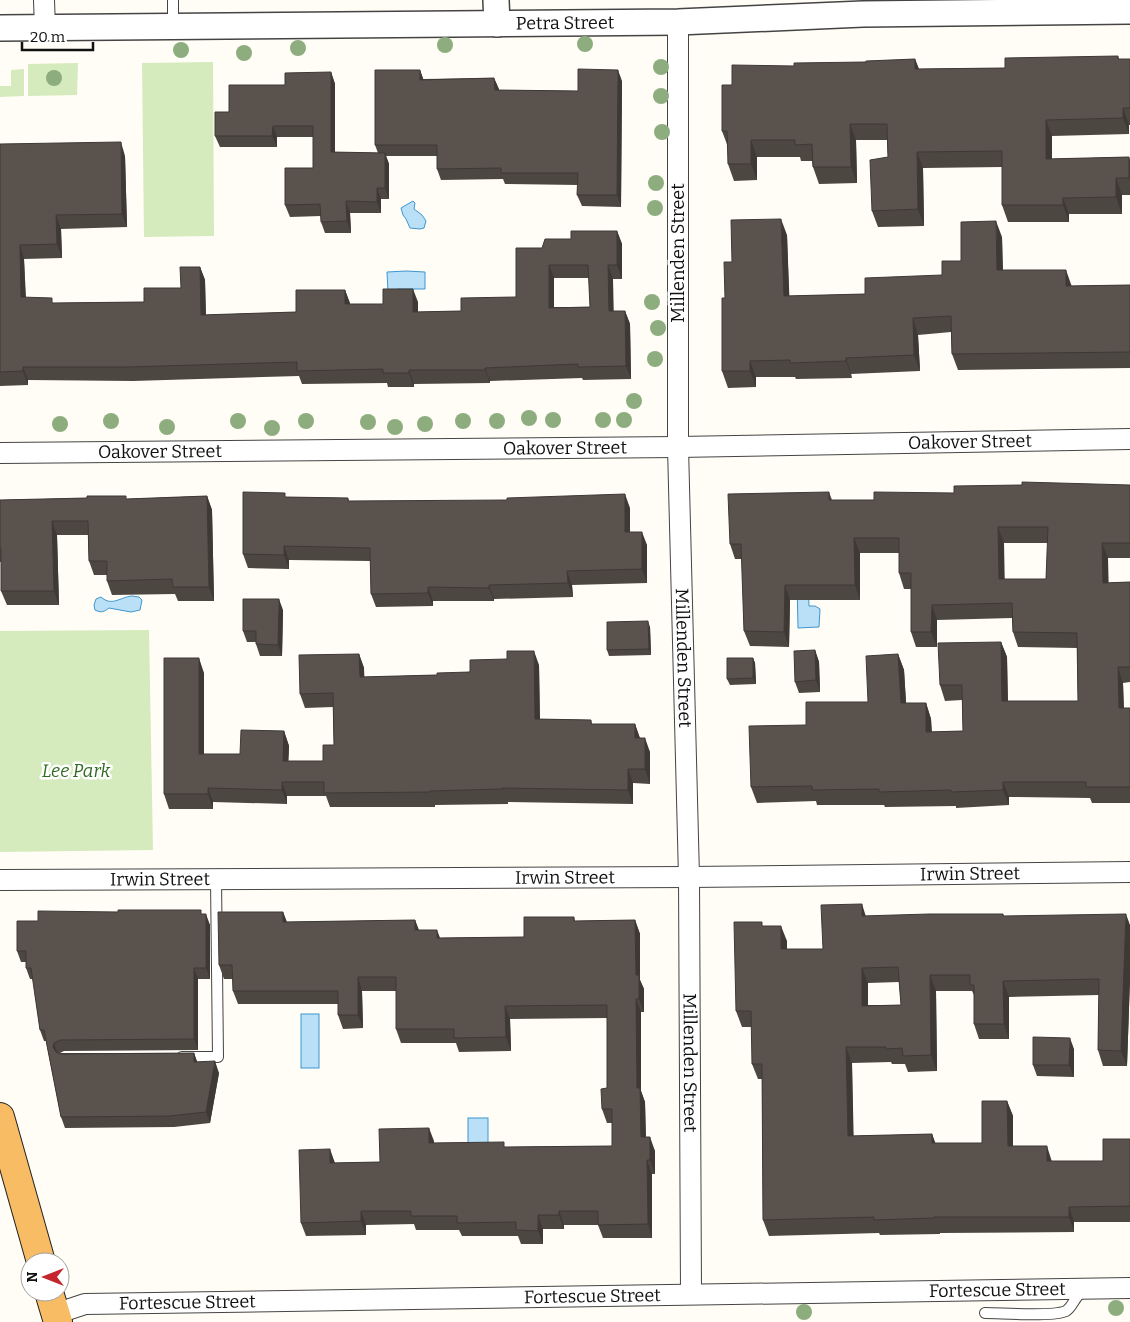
<svg xmlns="http://www.w3.org/2000/svg" width="1130" height="1322" font-family="Bitter,serif">
	<style>
		.green { fill: #d5ebbd }
		.water { fill: #b9e0f7; stroke: #3f96cf }
		.lines { fill: none; stroke-linecap: round; stroke-linejoin: round }
		.service-casing { stroke: #444; stroke-width: 12 }
		.minor-casing { stroke: #444; stroke-width: 22 }
		.tertiary-casing { stroke: #444; stroke-width: 28 }
		.trunk-casing { stroke: #222; stroke-width: 30 }
		.service { stroke: #fff; stroke-width: 10 }
		.minor { stroke: #fff; stroke-width: 20 }
		.tertiary { stroke: #fff; stroke-width: 25 }
		.trunk { stroke: #f7bc64; stroke-width: 28 }
		.tree { fill: #8dad7f }
		.wall { fill: #4d4742; fill-rule: evenodd }
		.shaded-wall { fill: #3f3936 }
		.building { fill: #5a524d; stroke: #3f3936; fill-rule: evenodd }
		.labels { text-anchor: middle; stroke-width: 5; stroke-linejoin: round; paint-order: stroke }
		.street-label { font-size: 18px; fill: #111; stroke: #fff }
		.park-label { font-size: 18px; font-style: italic; fill: #2f6b1f; stroke: #fff }
	</style>
	<rect width="100%" height="100%" fill="#fffdf5"/>
	<g class="green">
		<path d="M 213,62 L 214,236 L 144,237 L 142,63 Z"/>
		<path d="M 78,63 L 77,95 L 28,96 L 28,64 Z"/>
		<path d="M 24,69 L 24,96 L 0,97 L 0,86 L 11,86 L 11,70 Z"/>
		<path d="M 149,630 L 153,850 L 0,852 L 0,631 Z"/>
	</g>
	<g class="water">
		<path d="M 413,201 L 415,203 L 414,209 L 422,215 L 426,221 L 424,228 L 420,229 L 410,228 L 406,219 L 403,215 L 401,208 Z"/>
		<path d="M 406,271 L 425,272 L 425,289 L 397,289 L 394,293 L 388,293 L 387,272 Z"/>
		<path d="M 797,582 L 808,582 L 809,606 L 815,606 L 820,609 L 819,627 L 798,628 Z"/>
		<path d="M 132,596 L 139,597 L 142,600 L 140,610 L 131,612 L 109,608 C 104,612 101,613 95,610 L 94,605 L 96,599 L 101,597 C 112,607 120,597 132,596 Z"/>
		<rect x="301" y="1014" width="18" height="54"/>
		<rect x="468" y="1118" width="20" height="36"/>
	</g>
	<g class="lines">
		<g class="service-casing">
			<g id="service">
				<path d="M 173,0 L 173,26"/>
				<path d="M 182,1057 L 218,1057 L 216,879"/>
				<path d="M 985,1313 C 1002,1313 1054,1317 1066,1311 C 1074,1306 1075,1294 1084,1291"/>
			</g>
		</g>
		<g class="minor-casing">
			<g id="minor">
				<path d="M 44,0 L 45,29"/>
				<path id="s1" d="M 678,22 L 678,447 L 689,877 L 691,1293"/>
				<path id="s2" d="M 0,453 L 678,447 L 1130,439"/>
				<path id="s3" d="M 0,880 L 689,877 L 1130,872"/>
				<path id="s4" d="M 55,1314 L 85,1304 L 1130,1288"/>
			</g>
		</g>
		<g class="tertiary-casing">
			<g id="tertiary">
				<path d="M 496,0 L 497,24"/>
				<path id="s5" d="M 0,28 L 678,22 L 863,14 L 1130,11"/>
			</g>
		</g>
		<g class="trunk-casing">
			<g id="trunk">
				<path d="M 0,1117 L 41,1262"/>
				<path d="M 49,1292 L 58,1322"/>
			</g>
		</g>
		<use href="#service" class="service"/>
		<use href="#minor" class="minor"/>
		<use href="#tertiary" class="tertiary"/>
		<use href="#trunk" class="trunk"/>
	</g>
	<g class="tree">
		<circle cx="585" cy="44" r="8"/>
		<circle cx="445" cy="45" r="8"/>
		<circle cx="298" cy="48" r="8"/>
		<circle cx="181" cy="50" r="8"/>
		<circle cx="244" cy="53" r="8"/>
		<circle cx="661" cy="67" r="8"/>
		<circle cx="54" cy="78" r="8"/>
		<circle cx="661" cy="96" r="8"/>
		<circle cx="662" cy="132" r="8"/>
		<circle cx="656" cy="183" r="8"/>
		<circle cx="655" cy="208" r="8"/>
		<circle cx="652" cy="302" r="8"/>
		<circle cx="658" cy="328" r="8"/>
		<circle cx="655" cy="359" r="8"/>
		<circle cx="634" cy="401" r="8"/>
		<circle cx="529" cy="418" r="8"/>
		<circle cx="553" cy="420" r="8"/>
		<circle cx="603" cy="420" r="8"/>
		<circle cx="624" cy="420" r="8"/>
		<circle cx="111" cy="421" r="8"/>
		<circle cx="238" cy="421" r="8"/>
		<circle cx="306" cy="421" r="8"/>
		<circle cx="463" cy="421" r="8"/>
		<circle cx="497" cy="421" r="8"/>
		<circle cx="368" cy="422" r="8"/>
		<circle cx="60" cy="424" r="8"/>
		<circle cx="425" cy="424" r="8"/>
		<circle cx="167" cy="427" r="8"/>
		<circle cx="395" cy="427" r="8"/>
		<circle cx="272" cy="428" r="8"/>
		<circle cx="1116" cy="1308" r="8"/>
		<circle cx="804" cy="1312" r="8"/>
	</g>
	<g class="wall">
		<path d="M 1118,56 L 1119,59 L 1130,59 L 1130,125 L 1129,125 L 1129,134 L 1052,136 L 1052,159 L 1129,157 L 1130,161 L 1130,195 L 1122,195 L 1122,214 L 1069,214 L 1069,222 L 1008,222 L 1002,205 L 1002,167 L 923,168 L 924,226 L 878,227 L 872,211 L 888,157 L 887,140 L 856,140 L 857,183 L 819,184 L 813,167 L 812,161 L 801,161 L 800,157 L 757,157 L 757,180 L 734,181 L 728,164 L 728,147 L 722,131 L 732,85 L 794,66 L 915,59 L 919,69 L 1005,68 Z"/>
		<path d="M 420,70 L 423,79 L 494,78 L 499,90 L 578,91 L 622,81 L 621,207 L 582,206 L 577,195 L 578,185 L 505,184 L 503,179 L 441,180 L 437,169 L 437,156 L 386,156 L 389,164 L 389,199 L 381,199 L 381,213 L 350,213 L 351,233 L 325,233 L 321,222 L 321,216 L 290,217 L 285,205 L 313,168 L 313,137 L 277,137 L 277,147 L 220,147 L 215,136 L 229,112 L 285,85 L 331,72 L 335,84 L 335,152 L 378,153 L 375,145 Z"/>
		<path d="M 0,144 L 125,156 L 127,227 L 61,229 L 62,258 L 24,259 L 26,298 L 54,303 L 144,302 L 181,288 L 200,267 L 205,280 L 206,315 L 296,312 L 345,290 L 350,304 L 383,304 L 418,302 L 418,312 L 461,311 L 516,297 L 542,248 L 571,239 L 617,231 L 622,244 L 622,279 L 613,279 L 613,311 L 625,311 L 630,324 L 631,379 L 583,380 L 582,378 L 490,381 L 490,383 L 414,384 L 414,387 L 388,387 L 387,383 L 302,384 L 299,376 L 133,381 L 28,380 L 28,385 L 0,386 ZM 554,278 L 589,278 L 590,307 L 554,307 Z"/>
		<path d="M 787,235 L 789,296 L 865,294 L 942,275 L 961,261 L 1002,237 L 1003,270 L 1072,286 L 1130,285 L 1130,368 L 958,370 L 952,354 L 951,332 L 918,335 L 920,371 L 851,374 L 852,378 L 796,379 L 795,377 L 756,377 L 756,387 L 728,388 L 722,371 L 725,298 L 732,262 Z"/>
		<path d="M 1130,485 L 1130,558 L 1108,558 L 1108,583 L 1130,582 L 1130,682 L 1123,683 L 1124,708 L 1130,708 L 1130,803 L 1092,803 L 1090,798 L 1009,797 L 1009,805 L 956,808 L 956,806 L 885,807 L 884,805 L 817,805 L 816,801 L 757,803 L 751,787 L 806,725 L 868,702 L 898,654 L 904,670 L 906,703 L 926,703 L 931,719 L 932,732 L 963,731 L 962,700 L 945,701 L 940,685 L 1001,642 L 1007,657 L 1008,701 L 1078,701 L 1077,648 L 1018,647 L 1013,632 L 1012,618 L 937,620 L 937,647 L 916,647 L 911,632 L 911,589 L 904,589 L 899,573 L 899,553 L 860,553 L 860,600 L 790,600 L 789,647 L 750,646 L 744,631 L 742,559 L 735,559 L 730,544 L 829,492 L 832,500 L 874,500 L 954,493 ZM 1004,543 L 1048,543 L 1046,579 L 1004,579 Z"/>
		<path d="M 207,496 L 212,510 L 214,601 L 178,601 L 175,594 L 112,595 L 107,581 L 107,575 L 94,575 L 89,561 L 88,535 L 57,535 L 59,605 L 7,605 L 1,591 L 1,562 L 0,562 L 0,500 L 87,498 L 127,499 Z"/>
		<path d="M 286,497 L 348,498 L 349,501 L 630,508 L 630,532 L 647,545 L 647,583 L 572,585 L 573,597 L 494,599 L 494,601 L 433,601 L 433,606 L 376,607 L 371,594 L 370,561 L 289,560 L 289,569 L 248,568 L 243,554 Z"/>
		<path d="M 283,610 L 282,656 L 260,656 L 256,644 L 256,642 L 247,642 L 243,631 Z"/>
		<path d="M 650,627 L 651,655 L 609,656 L 607,650 Z"/>
		<path d="M 815,650 L 819,662 L 820,692 L 799,693 L 795,682 Z"/>
		<path d="M 359,654 L 364,668 L 364,677 L 437,675 L 539,665 L 540,719 L 591,720 L 592,724 L 635,724 L 640,738 L 650,752 L 650,784 L 633,783 L 633,804 L 508,802 L 508,804 L 435,805 L 435,807 L 330,807 L 326,796 L 287,796 L 287,804 L 213,802 L 213,809 L 169,809 L 164,794 L 204,673 L 204,754 L 240,754 L 284,731 L 289,746 L 288,761 L 323,761 L 334,745 L 333,707 L 305,708 L 300,694 Z"/>
		<path d="M 753,658 L 755,663 L 756,684 L 730,685 L 727,679 Z"/>
		<path d="M 283,912 L 287,922 L 415,920 L 419,930 L 440,938 L 524,937 L 574,917 L 575,921 L 635,920 L 640,934 L 640,980 L 644,989 L 644,1012 L 641,1012 L 641,1091 L 645,1102 L 646,1137 L 655,1151 L 655,1174 L 652,1174 L 652,1238 L 603,1238 L 598,1225 L 564,1225 L 564,1229 L 543,1229 L 543,1244 L 521,1244 L 518,1236 L 462,1236 L 459,1230 L 416,1230 L 414,1224 L 366,1225 L 366,1235 L 306,1236 L 301,1223 L 335,1163 L 380,1162 L 434,1141 L 434,1143 L 506,1147 L 612,1146 L 612,1123 L 607,1123 L 602,1109 L 607,1088 L 607,1018 L 510,1019 L 511,1051 L 459,1052 L 456,1043 L 401,1043 L 396,1029 L 396,991 L 362,991 L 363,1028 L 343,1029 L 338,1015 L 338,1004 L 238,1004 L 233,991 L 233,979 L 224,979 L 219,965 Z"/>
		<path d="M 203,914 L 210,925 L 210,979 L 198,979 L 198,1050 L 64,1051 L 60,1053 L 194,1053 L 197,1062 L 219,1073 L 210,1123 L 174,1127 L 65,1128 L 61,1117 L 46,1041 L 44,1041 L 40,1030 L 33,979 L 30,979 L 26,968 L 26,962 L 21,962 L 17,951 L 38,921 Z"/>
		<path d="M 1003,914 L 1004,916 L 1130,925 L 1130,979 L 1127,1066 L 1103,1066 L 1098,1050 L 1099,995 L 1009,997 L 1009,1039 L 979,1039 L 974,1024 L 974,995 L 972,991 L 936,991 L 937,1071 L 908,1072 L 905,1064 L 892,1064 L 891,1062 L 852,1063 L 853,1136 L 932,1134 L 935,1143 L 982,1143 L 1007,1101 L 1013,1116 L 1013,1146 L 1052,1161 L 1103,1161 L 1130,1139 L 1130,1222 L 1074,1222 L 1074,1232 L 940,1233 L 940,1234 L 880,1235 L 879,1233 L 769,1236 L 763,1220 L 762,1079 L 758,1079 L 752,1064 L 752,1027 L 742,1027 L 736,1011 L 763,926 L 787,941 L 787,949 L 823,949 L 866,916 ZM 899,982 L 901,1005 L 868,1005 L 868,983 Z"/>
		<path d="M 1074,1049 L 1074,1077 L 1037,1076 L 1033,1065 Z"/>
	</g>
	<g class="shaded-wall">
		<path d="M 915,59 L 921,75 L 915,69 Z"/>
		<path d="M 420,70 L 424,81 L 420,80 Z"/>
		<path d="M 618,70 L 622,81 L 621,207 L 617,195 Z"/>
		<path d="M 331,72 L 335,84 L 335,164 L 331,152 Z"/>
		<path d="M 494,78 L 499,89 L 499,101 L 495,90 Z"/>
		<path d="M 1123,108 L 1129,125 L 1129,134 L 1123,118 Z"/>
		<path d="M 1046,120 L 1052,136 L 1052,175 L 1046,159 Z"/>
		<path d="M 850,124 L 856,140 L 857,183 L 851,167 Z"/>
		<path d="M 273,126 L 277,137 L 277,147 L 272,136 Z"/>
		<path d="M 751,140 L 757,157 L 757,180 L 751,164 Z"/>
		<path d="M 121,142 L 125,156 L 127,227 L 122,214 Z"/>
		<path d="M 917,152 L 923,168 L 924,226 L 918,209 Z"/>
		<path d="M 385,153 L 389,164 L 389,199 L 385,188 Z"/>
		<path d="M 1129,157 L 1130,161 L 1130,181 L 1129,178 Z"/>
		<path d="M 1116,178 L 1122,195 L 1122,214 L 1116,197 Z"/>
		<path d="M 377,188 L 381,199 L 381,213 L 377,202 Z"/>
		<path d="M 1063,198 L 1069,214 L 1069,222 L 1063,205 Z"/>
		<path d="M 346,201 L 350,213 L 351,233 L 347,221 Z"/>
		<path d="M 56,215 L 61,229 L 62,258 L 57,244 Z"/>
		<path d="M 781,219 L 787,235 L 790,313 L 784,296 Z"/>
		<path d="M 996,221 L 1002,237 L 1003,286 L 997,270 Z"/>
		<path d="M 617,231 L 622,244 L 622,279 L 617,265 Z"/>
		<path d="M 20,245 L 24,259 L 26,311 L 21,297 Z"/>
		<path d="M 549,265 L 554,278 L 554,321 L 549,308 Z"/>
		<path d="M 608,265 L 613,279 L 614,324 L 609,311 Z"/>
		<path d="M 200,267 L 205,280 L 206,328 L 201,315 Z"/>
		<path d="M 1066,270 L 1072,287 L 1066,286 Z"/>
		<path d="M 413,289 L 418,302 L 418,326 L 413,312 Z"/>
		<path d="M 345,290 L 350,303 L 350,318 L 345,304 Z"/>
		<path d="M 625,311 L 630,324 L 631,379 L 626,366 Z"/>
		<path d="M 913,318 L 918,335 L 920,371 L 914,355 Z"/>
		<path d="M 846,358 L 851,374 L 852,378 L 846,361 Z"/>
		<path d="M 750,361 L 756,377 L 756,387 L 750,371 Z"/>
		<path d="M 23,367 L 28,380 L 28,385 L 23,371 Z"/>
		<path d="M 485,368 L 490,381 L 490,383 L 485,370 Z"/>
		<path d="M 409,370 L 414,384 L 414,387 L 409,373 Z"/>
		<path d="M 625,494 L 630,508 L 630,546 L 625,532 Z"/>
		<path d="M 207,496 L 212,510 L 214,601 L 209,587 Z"/>
		<path d="M 52,521 L 57,535 L 59,605 L 54,591 Z"/>
		<path d="M 998,527 L 1004,543 L 1005,594 L 999,579 Z"/>
		<path d="M 642,532 L 647,545 L 647,583 L 642,569 Z"/>
		<path d="M 854,538 L 860,553 L 860,600 L 855,585 Z"/>
		<path d="M 1102,543 L 1108,558 L 1109,598 L 1103,583 Z"/>
		<path d="M 284,546 L 289,560 L 289,569 L 284,555 Z"/>
		<path d="M 567,571 L 572,585 L 573,597 L 568,583 Z"/>
		<path d="M 489,585 L 494,599 L 494,601 L 489,588 Z"/>
		<path d="M 785,585 L 790,600 L 789,647 L 784,632 Z"/>
		<path d="M 428,587 L 433,601 L 433,606 L 428,593 Z"/>
		<path d="M 279,599 L 283,610 L 282,656 L 278,645 Z"/>
		<path d="M 932,605 L 937,620 L 937,647 L 931,632 Z"/>
		<path d="M 648,621 L 650,627 L 651,655 L 649,649 Z"/>
		<path d="M 1001,642 L 1007,657 L 1008,717 L 1002,701 Z"/>
		<path d="M 815,650 L 819,662 L 820,692 L 816,680 Z"/>
		<path d="M 534,651 L 539,665 L 540,733 L 535,719 Z"/>
		<path d="M 359,654 L 364,668 L 365,691 L 360,677 Z"/>
		<path d="M 898,654 L 904,670 L 907,719 L 901,703 Z"/>
		<path d="M 199,658 L 204,673 L 204,768 L 199,754 Z"/>
		<path d="M 753,658 L 755,663 L 756,684 L 753,678 Z"/>
		<path d="M 1118,667 L 1123,683 L 1124,723 L 1119,708 Z"/>
		<path d="M 926,703 L 931,719 L 932,748 L 926,732 Z"/>
		<path d="M 635,724 L 640,739 L 635,738 Z"/>
		<path d="M 284,731 L 289,746 L 288,775 L 283,761 Z"/>
		<path d="M 645,738 L 650,752 L 650,784 L 645,769 Z"/>
		<path d="M 628,769 L 633,783 L 633,804 L 628,790 Z"/>
		<path d="M 282,782 L 287,796 L 287,804 L 282,790 Z"/>
		<path d="M 1003,782 L 1009,797 L 1009,805 L 1003,790 Z"/>
		<path d="M 208,788 L 213,802 L 213,809 L 208,794 Z"/>
		<path d="M 862,904 L 867,920 L 862,916 Z"/>
		<path d="M 283,912 L 288,926 L 283,922 Z"/>
		<path d="M 206,914 L 210,925 L 210,979 L 206,968 Z"/>
		<path d="M 1126,914 L 1130,925 L 1130,979 L 1127,1066 L 1121,1051 Z"/>
		<path d="M 415,920 L 420,934 L 415,930 Z"/>
		<path d="M 635,920 L 640,934 L 640,980 L 644,989 L 644,1012 L 639,999 L 636,975 Z"/>
		<path d="M 781,926 L 787,941 L 787,965 L 781,949 Z"/>
		<path d="M 437,930 L 442,943 L 437,938 Z"/>
		<path d="M 194,968 L 198,979 L 198,1050 L 194,1039 Z"/>
		<path d="M 862,968 L 868,983 L 868,1021 L 862,1006 Z"/>
		<path d="M 930,975 L 936,991 L 937,1071 L 931,1055 Z"/>
		<path d="M 358,977 L 362,991 L 363,1028 L 358,1015 Z"/>
		<path d="M 1003,981 L 1009,997 L 1009,1039 L 1004,1024 Z"/>
		<path d="M 636,999 L 641,1012 L 641,1091 L 645,1102 L 646,1151 L 641,1137 L 637,1088 Z"/>
		<path d="M 505,1006 L 510,1019 L 511,1051 L 506,1037 Z"/>
		<path d="M 1070,1038 L 1074,1049 L 1074,1077 L 1069,1065 Z"/>
		<path d="M 54,1043 L 58,1054 L 57,1059 L 53,1047 Z"/>
		<path d="M 846,1047 L 852,1063 L 854,1152 L 848,1136 Z"/>
		<path d="M 194,1053 L 198,1064 L 194,1062 Z"/>
		<path d="M 215,1061 L 219,1073 L 210,1123 L 206,1112 Z"/>
		<path d="M 1007,1101 L 1013,1116 L 1013,1162 L 1008,1146 Z"/>
		<path d="M 429,1128 L 434,1141 L 434,1157 L 429,1143 Z"/>
		<path d="M 932,1134 L 938,1150 L 932,1143 Z"/>
		<path d="M 650,1137 L 655,1151 L 655,1174 L 650,1160 Z"/>
		<path d="M 1047,1146 L 1052,1162 L 1047,1161 Z"/>
		<path d="M 330,1149 L 335,1163 L 335,1177 L 330,1163 Z"/>
		<path d="M 647,1160 L 652,1174 L 652,1238 L 648,1224 Z"/>
		<path d="M 1069,1207 L 1074,1222 L 1074,1232 L 1069,1217 Z"/>
		<path d="M 361,1211 L 366,1225 L 366,1235 L 361,1221 Z"/>
		<path d="M 559,1211 L 564,1225 L 564,1229 L 559,1215 Z"/>
		<path d="M 538,1215 L 543,1229 L 543,1244 L 538,1231 Z"/>
	</g>
	<g class="building">
		<path d="M 1118,56 L 1118,59 L 1130,59 L 1130,108 L 1123,108 L 1123,118 L 1046,120 L 1046,159 L 1129,157 L 1129,178 L 1116,178 L 1116,197 L 1063,198 L 1063,205 L 1002,205 L 1002,151 L 917,152 L 918,209 L 872,211 L 870,160 L 888,157 L 887,124 L 850,124 L 851,167 L 813,167 L 812,144 L 795,145 L 795,140 L 751,140 L 751,164 L 728,164 L 727,131 L 722,131 L 722,85 L 732,85 L 732,65 L 794,66 L 794,63 L 866,62 L 866,61 L 915,59 L 915,69 L 1005,68 L 1005,58 Z"/>
		<path d="M 578,69 L 618,70 L 617,195 L 577,195 L 578,173 L 501,173 L 501,168 L 437,169 L 437,145 L 375,145 L 375,70 L 420,70 L 420,80 L 494,78 L 495,90 L 578,91 Z"/>
		<path d="M 331,72 L 331,152 L 385,153 L 385,188 L 377,188 L 377,202 L 346,201 L 347,221 L 321,222 L 320,204 L 285,205 L 285,168 L 313,168 L 313,126 L 273,126 L 272,136 L 215,136 L 215,112 L 229,112 L 229,85 L 285,85 L 285,73 Z"/>
		<path d="M 121,142 L 122,214 L 56,215 L 57,244 L 20,245 L 21,297 L 52,298 L 52,303 L 144,302 L 144,288 L 181,288 L 180,267 L 200,267 L 201,315 L 296,312 L 296,290 L 345,290 L 345,304 L 383,304 L 383,289 L 413,289 L 413,312 L 461,311 L 461,298 L 516,297 L 516,248 L 542,248 L 545,239 L 571,239 L 571,231 L 617,231 L 617,265 L 608,265 L 609,311 L 625,311 L 626,366 L 578,367 L 578,364 L 485,368 L 485,370 L 409,370 L 409,373 L 383,373 L 383,369 L 297,371 L 297,362 L 128,367 L 23,367 L 23,371 L 0,372 L 0,144 ZM 549,265 L 588,265 L 590,307 L 549,308 Z"/>
		<path d="M 781,219 L 784,296 L 865,294 L 865,278 L 942,275 L 942,261 L 961,261 L 961,222 L 996,221 L 997,270 L 1066,270 L 1066,286 L 1130,285 L 1130,352 L 952,354 L 951,316 L 913,318 L 914,355 L 846,358 L 846,361 L 790,363 L 790,360 L 750,361 L 750,371 L 722,371 L 722,298 L 725,298 L 724,262 L 732,262 L 731,220 Z"/>
		<path d="M 1022,482 L 1130,485 L 1130,543 L 1102,543 L 1103,583 L 1130,582 L 1130,667 L 1118,667 L 1119,708 L 1130,708 L 1130,787 L 1086,787 L 1086,782 L 1003,782 L 1003,790 L 951,792 L 951,790 L 879,792 L 879,789 L 812,790 L 812,786 L 751,787 L 749,726 L 806,725 L 806,702 L 868,702 L 866,656 L 898,654 L 901,703 L 926,703 L 926,732 L 963,731 L 962,685 L 940,685 L 938,643 L 1001,642 L 1002,701 L 1078,701 L 1077,633 L 1013,632 L 1012,603 L 932,605 L 931,632 L 911,632 L 911,573 L 899,573 L 899,538 L 854,538 L 855,585 L 785,585 L 784,632 L 744,631 L 741,544 L 730,544 L 728,494 L 829,492 L 829,500 L 874,500 L 874,492 L 954,493 L 954,486 L 1022,485 ZM 998,527 L 1048,527 L 1046,579 L 999,579 Z"/>
		<path d="M 243,492 L 285,493 L 285,497 L 348,498 L 348,501 L 507,500 L 507,498 L 625,494 L 625,532 L 642,532 L 642,569 L 567,571 L 568,583 L 489,585 L 489,588 L 428,587 L 428,593 L 371,594 L 370,548 L 284,546 L 284,555 L 243,554 Z"/>
		<path d="M 87,496 L 126,496 L 126,499 L 207,496 L 209,587 L 173,587 L 172,579 L 107,581 L 107,561 L 89,561 L 88,521 L 52,521 L 54,591 L 1,591 L 1,548 L 0,548 L 0,500 L 87,498 Z"/>
		<path d="M 243,599 L 279,599 L 278,645 L 256,644 L 256,631 L 243,631 Z"/>
		<path d="M 648,621 L 649,649 L 607,650 L 607,622 Z"/>
		<path d="M 815,650 L 816,680 L 795,682 L 794,651 Z"/>
		<path d="M 507,651 L 534,651 L 535,719 L 591,720 L 591,724 L 635,724 L 635,738 L 645,738 L 645,769 L 628,769 L 628,790 L 502,788 L 502,789 L 430,791 L 430,792 L 324,793 L 324,782 L 282,782 L 282,790 L 208,788 L 208,794 L 164,794 L 164,658 L 199,658 L 199,754 L 240,754 L 241,730 L 284,731 L 283,761 L 323,761 L 323,745 L 334,745 L 333,693 L 300,694 L 299,655 L 359,654 L 360,677 L 437,675 L 437,673 L 470,672 L 470,660 L 507,659 Z"/>
		<path d="M 727,658 L 753,658 L 753,678 L 727,679 Z"/>
		<path d="M 862,904 L 862,916 L 929,914 L 1003,914 L 1003,916 L 1126,914 L 1121,1051 L 1098,1050 L 1099,979 L 1003,981 L 1004,1024 L 974,1024 L 974,985 L 970,985 L 970,975 L 930,975 L 931,1055 L 903,1056 L 902,1048 L 886,1049 L 886,1047 L 846,1047 L 848,1136 L 932,1134 L 932,1143 L 982,1143 L 982,1101 L 1007,1101 L 1008,1146 L 1047,1146 L 1047,1161 L 1103,1161 L 1103,1139 L 1130,1139 L 1130,1206 L 1069,1207 L 1069,1217 L 934,1217 L 934,1218 L 874,1220 L 874,1217 L 763,1220 L 762,1064 L 752,1064 L 751,1011 L 736,1011 L 734,922 L 762,922 L 762,926 L 781,926 L 781,949 L 823,949 L 821,905 ZM 898,967 L 901,1005 L 862,1006 L 862,968 Z"/>
		<path d="M 118,910 L 201,910 L 201,914 L 206,914 L 206,968 L 194,968 L 194,1039 L 60,1040 L 54,1043 L 53,1047 L 56,1052 L 60,1054 L 194,1053 L 194,1062 L 215,1061 L 206,1112 L 170,1116 L 61,1117 L 44,1030 L 40,1030 L 31,968 L 26,968 L 26,951 L 17,951 L 17,921 L 38,921 L 38,911 L 118,912 Z"/>
		<path d="M 218,912 L 283,912 L 283,922 L 415,920 L 415,930 L 437,930 L 437,938 L 524,937 L 524,917 L 574,917 L 574,921 L 635,920 L 636,975 L 639,975 L 639,999 L 636,999 L 637,1088 L 640,1088 L 641,1137 L 650,1137 L 650,1160 L 647,1160 L 648,1224 L 598,1225 L 598,1211 L 559,1211 L 559,1215 L 538,1215 L 538,1231 L 516,1230 L 516,1222 L 457,1223 L 457,1216 L 411,1216 L 411,1211 L 361,1211 L 361,1221 L 301,1223 L 299,1150 L 330,1149 L 330,1163 L 380,1162 L 379,1129 L 429,1128 L 429,1143 L 504,1142 L 504,1147 L 612,1146 L 612,1109 L 602,1109 L 601,1089 L 607,1088 L 607,1005 L 505,1006 L 506,1037 L 454,1038 L 454,1029 L 396,1029 L 396,977 L 358,977 L 358,1015 L 338,1015 L 338,991 L 233,991 L 232,965 L 219,965 Z"/>
		<path d="M 1033,1037 L 1070,1038 L 1069,1065 L 1033,1065 Z"/>
	</g>
	<g class="labels">
		<g class="street-label">
			<text dy="6" stroke="none"><textPath href="#s5" startOffset="565">Petra Street</textPath></text>
			<text transform="translate(678 253) rotate(-90)" y="6">Millenden Street</text>
			<text dy="6" stroke="none"><textPath href="#s2" startOffset="970">Oakover Street</textPath></text>
			<text dy="6" stroke="none"><textPath href="#s2" startOffset="565">Oakover Street</textPath></text>
			<text dy="6" stroke="none"><textPath href="#s2" startOffset="160">Oakover Street</textPath></text>
			<text dy="6" stroke="none"><textPath href="#s1" startOffset="636">Millenden Street</textPath></text>
			<text dy="6" stroke="none"><textPath href="#s3" startOffset="970">Irwin Street</textPath></text>
			<text dy="6" stroke="none"><textPath href="#s3" startOffset="565">Irwin Street</textPath></text>
			<text dy="6" stroke="none"><textPath href="#s3" startOffset="160">Irwin Street</textPath></text>
			<text dy="6" stroke="none"><textPath href="#s1" startOffset="1041">Millenden Street</textPath></text>
			<text dy="6" stroke="none"><textPath href="#s4" startOffset="944">Fortescue Street</textPath></text>
			<text dy="6" stroke="none"><textPath href="#s4" startOffset="539">Fortescue Street</textPath></text>
			<text dy="6" stroke="none"><textPath href="#s4" startOffset="134">Fortescue Street</textPath></text>
		</g>
		<g class="park-label">
			<text x="76" y="777">Lee Park</text>
		</g>
	</g>
	<g transform="translate(45 1277) rotate(270)"><circle r="24" fill="#ffffff" stroke="#a0a0a0"/>
	<path d="M0-4L9 19L0 12L-9 19Z" fill="#c4262e"/>
	<text y="-8" font-size="14" font-weight="bold" text-anchor="middle" fill="#111111">N</text>
	</g>
	<path d="M22 42v8h71v-8" fill="none" stroke="#111111" stroke-width="2.5"/>
	<text x="30" y="42" font-size="15" fill="#111111" stroke="#ffffff" stroke-width="4" paint-order="stroke">20 m</text>
</svg>
